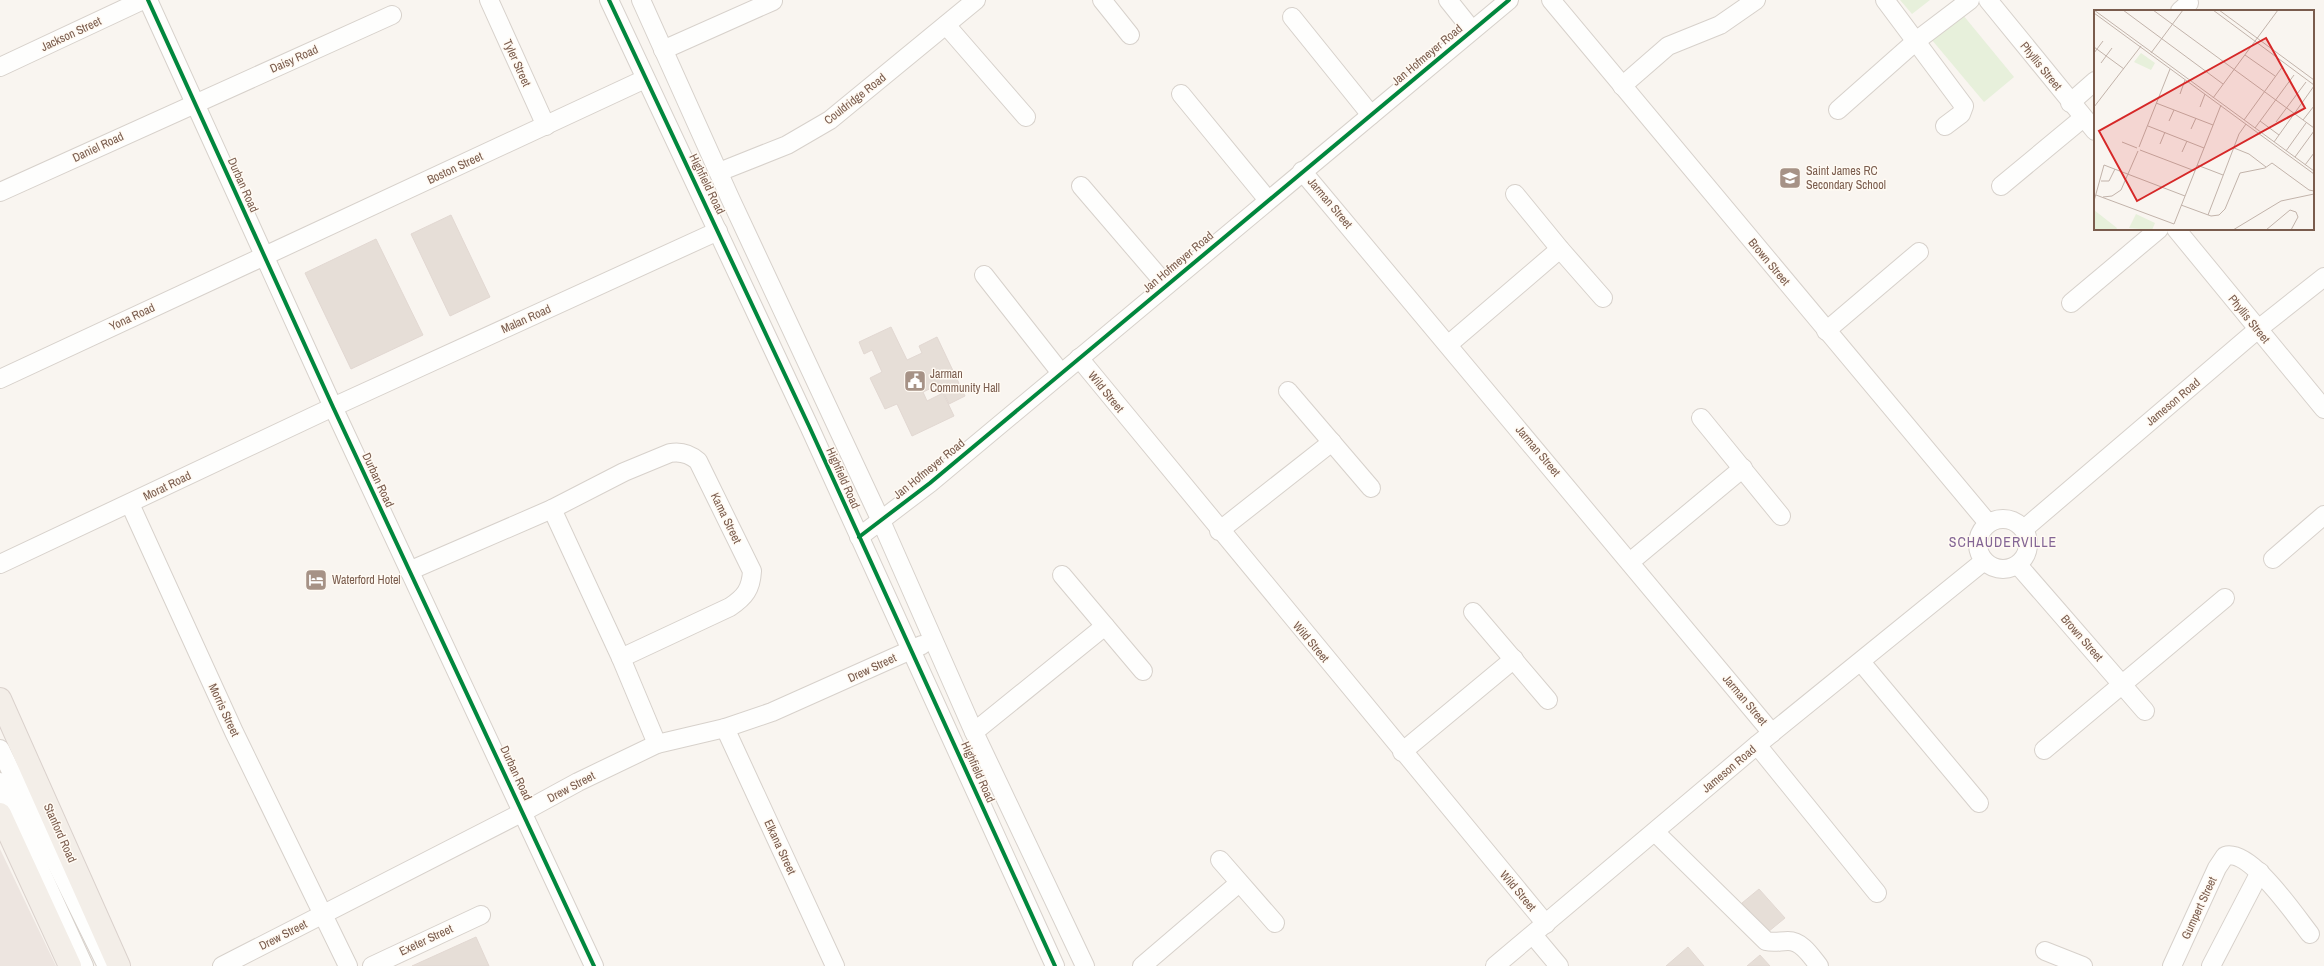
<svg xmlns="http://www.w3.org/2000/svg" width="2324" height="966" font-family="'Archivo Narrow',sans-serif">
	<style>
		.industrial { fill: #ede5e0 }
		.green { fill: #e7f0db }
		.building { fill: #e6ded7; stroke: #e2d8d2 }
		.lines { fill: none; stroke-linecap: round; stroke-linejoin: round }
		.minor-casing { stroke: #d7d1cb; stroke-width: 20 }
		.major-casing { stroke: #dad1cc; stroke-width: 24 }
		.minor { stroke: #fefefd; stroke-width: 18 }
		.major { stroke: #f3eee8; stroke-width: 22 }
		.cycleway-casing { stroke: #fffaf3; stroke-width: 6 }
		.cycleway { stroke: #00873e; stroke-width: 4 }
		.labels { text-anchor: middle; stroke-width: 3; stroke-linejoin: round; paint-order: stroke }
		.street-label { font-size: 12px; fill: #7a5c4d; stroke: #fffaf3 }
		.poi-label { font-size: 12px; fill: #7a5c4d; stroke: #fffaf3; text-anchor: start }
		.quarter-label { font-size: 14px; letter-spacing: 1px; fill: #846695; stroke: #fffaf3 }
		.inset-road { fill: none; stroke: #c2b3aa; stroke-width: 1 }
		.view { fill: #d62828; fill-opacity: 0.15; stroke: #d62828; stroke-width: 2 }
		.inset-edge { fill: none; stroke: #7a5c4d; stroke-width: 2 }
	</style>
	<rect width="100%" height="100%" fill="#f9f5f0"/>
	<path class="industrial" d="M 0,849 L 56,966 L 0,966 Z"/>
	<g class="green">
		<path d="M 1900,0 L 1930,0 L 1912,14 Z"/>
		<path d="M 1963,15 L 2014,77 L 1984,102 L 1932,40 Z"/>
	</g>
	<g class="building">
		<path d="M 451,215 L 490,297 L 450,316 L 411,234 Z"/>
		<path d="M 376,239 L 423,335 L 351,369 L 305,273 Z"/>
		<path d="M 891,327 L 907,360 L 922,353 L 919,346 L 937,337 L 965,396 L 949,404 L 940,384 L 923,392 L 927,401 L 943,393 L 954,416 L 912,436 L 897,404 L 885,409 L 870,378 L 882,372 L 872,350 L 864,354 L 859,342 Z"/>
		<path d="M 1759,889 L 1785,918 L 1768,932 L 1742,903 Z"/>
		<path d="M 476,937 L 489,966 L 412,966 Z"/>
		<path d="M 1688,947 L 1704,966 L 1666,966 Z"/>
		<path d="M 1760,955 L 1770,966 L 1747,966 Z"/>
	</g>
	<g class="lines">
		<g class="minor-casing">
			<g id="minor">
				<path d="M 148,0 L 333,407 L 594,966"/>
				<path d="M 489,0 L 546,126"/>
				<path d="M 609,0 L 809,426 L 1055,966"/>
				<path d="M 641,0 L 730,198 L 881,521 L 974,732 L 1085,966"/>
				<path d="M 1102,0 L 1130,35"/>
				<path d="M 1448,0 L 1472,30"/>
				<path d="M 1551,0 L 1988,523"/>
				<path d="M 1885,0 L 1964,106 L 1961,114 L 1945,126"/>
				<path d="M 1988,0 L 2095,131"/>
				<path d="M 2180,11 L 2189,3"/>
				<path d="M 1292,17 L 1371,115"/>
				<path d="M 946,25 L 1026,117"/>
				<path d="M 663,50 L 773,1"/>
				<path d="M 0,67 L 143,0"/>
				<path d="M 1622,86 L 1668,46 L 1720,25 L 1756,0"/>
				<path d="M 1181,94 L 1268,200"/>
				<path d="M 2070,103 L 2095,81"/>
				<path d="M 1838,110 L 1916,41 L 1970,0"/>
				<path d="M 1302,171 L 1772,733"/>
				<path d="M 719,172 L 787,145 L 830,120 L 976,0"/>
				<path d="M 1081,186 L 1166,285"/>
				<path d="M 2001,186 L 2083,118"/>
				<path d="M 0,192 L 392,15"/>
				<path d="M 1515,194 L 1560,249 L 1603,298"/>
				<path d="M 2176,229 L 2324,409"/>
				<path d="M 984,275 L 1061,373"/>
				<path d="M 2071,303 L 2159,229"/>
				<path d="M 1826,331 L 1919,252"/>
				<path d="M 1449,344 L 1560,249"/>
				<path d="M 1079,358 L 1546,924"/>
				<path d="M 0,379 L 645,79"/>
				<path d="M 1288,391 L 1371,488"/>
				<path d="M 1701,418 L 1781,516"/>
				<path d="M 130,504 L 234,732 L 348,966"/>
				<path d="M 552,509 L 621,658 L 657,744"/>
				<circle cx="2003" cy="544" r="25"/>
				<path d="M 2024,529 L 2257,330 L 2324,277"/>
				<path d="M 1219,531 L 1332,442"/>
				<path d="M 859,537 L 930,483 L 1509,0"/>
				<path d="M 2273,559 L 2324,515"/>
				<path d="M 1630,562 L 1743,468"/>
				<path d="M 0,564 L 333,407 L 718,231"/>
				<path d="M 2018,565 L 2145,711"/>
				<path d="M 409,571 L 552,509 L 624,472 L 670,453 C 681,451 690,454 698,461 L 752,571 C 751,589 745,597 730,607 L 621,658"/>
				<path d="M 1062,575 L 1143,671"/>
				<path d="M 1473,612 L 1548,700"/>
				<path d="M 1861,662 L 1979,803"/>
				<path d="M 725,728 L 835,966"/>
				<path d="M 974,732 L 1105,626"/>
				<path d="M 1757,745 L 1877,893"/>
				<path d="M 0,749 L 107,966"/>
				<path d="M 2044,750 L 2225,598"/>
				<path d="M 1402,752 L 1514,659"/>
				<path d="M 0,782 L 84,966"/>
				<path d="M 1655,832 L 1766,941 C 1774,943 1780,941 1788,941 C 1802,941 1811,956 1819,966"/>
				<path d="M 1220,860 L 1275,923"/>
				<path d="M 1533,935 L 1559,966"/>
				<path d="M 2045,951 L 2083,966"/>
				<path d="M 222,966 L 523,812 L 578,782 L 657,744 L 725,728 L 772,712 L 922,645"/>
				<path d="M 372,966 L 481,915"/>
				<path d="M 1142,966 L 1239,883"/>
				<path d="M 1495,966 L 1757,745 L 1984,561"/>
				<path d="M 2172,966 L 2217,868 L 2225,856 C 2250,848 2295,915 2310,934"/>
				<path d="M 2211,966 L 2260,872"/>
			</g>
		</g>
		<g class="major-casing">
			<g id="major">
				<path d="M 0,699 L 119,966"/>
				<path d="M 0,814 L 70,966"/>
			</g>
		</g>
		<use href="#minor" class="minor"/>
		<use href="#major" class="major"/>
		<g class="cycleway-casing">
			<g id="cycleway">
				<path d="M 148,0 L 333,407 L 594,966"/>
				<path d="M 609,0 L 809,426 L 1055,966"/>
				<path d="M 859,537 L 930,483 L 1509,0"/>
			</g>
		</g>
		<use href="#cycleway" class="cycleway"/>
	</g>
	<defs>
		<g id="school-square" transform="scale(1.15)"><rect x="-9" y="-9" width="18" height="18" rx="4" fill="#a69286" stroke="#fffaf3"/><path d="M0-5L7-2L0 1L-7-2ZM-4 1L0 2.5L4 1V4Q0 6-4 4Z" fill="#fff"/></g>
		<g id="civic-square" transform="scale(1.15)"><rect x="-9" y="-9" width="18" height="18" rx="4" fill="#a69286" stroke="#fffaf3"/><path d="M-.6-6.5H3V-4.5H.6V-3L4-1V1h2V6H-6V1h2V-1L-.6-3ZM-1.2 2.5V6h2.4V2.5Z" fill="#fff"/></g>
		<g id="hotel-square" transform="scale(1.15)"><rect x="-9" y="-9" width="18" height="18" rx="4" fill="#a69286" stroke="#fffaf3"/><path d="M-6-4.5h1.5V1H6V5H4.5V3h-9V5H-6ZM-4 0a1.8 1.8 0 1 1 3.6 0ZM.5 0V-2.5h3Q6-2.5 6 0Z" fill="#fff"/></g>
	</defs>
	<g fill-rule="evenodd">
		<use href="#school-square" x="1790" y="178"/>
		<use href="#civic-square" x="915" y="381"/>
		<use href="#hotel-square" x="316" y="580"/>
	</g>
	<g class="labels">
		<g class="street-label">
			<text transform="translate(71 34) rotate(-25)" y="4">Jackson Street</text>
			<text transform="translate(1427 55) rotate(-40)" y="4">Jan Hofmeyer Road</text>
			<text transform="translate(294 59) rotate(-24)" y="4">Daisy Road</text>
			<text transform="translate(517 63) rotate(66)" y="4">Tyler Street</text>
			<text transform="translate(2041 66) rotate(51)" y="4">Phyllis Street</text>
			<text transform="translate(855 99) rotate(-38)" y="4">Couldridge Road</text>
			<text transform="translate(98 147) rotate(-25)" y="4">Daniel Road</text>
			<text transform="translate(455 168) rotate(-25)" y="4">Boston Street</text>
			<text transform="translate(707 184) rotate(64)" y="4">Highfield Road</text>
			<text transform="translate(243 185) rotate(66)" y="4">Durban Road</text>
			<text transform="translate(1330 203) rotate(50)" y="4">Jarman Street</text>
			<text transform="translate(1178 262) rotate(-40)" y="4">Jan Hofmeyer Road</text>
			<text transform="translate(1769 262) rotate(50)" y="4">Brown Street</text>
			<text transform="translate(132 317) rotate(-25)" y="4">Yona Road</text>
			<text transform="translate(526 319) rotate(-24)" y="4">Malan Road</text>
			<text transform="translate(2249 319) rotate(51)" y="4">Phyllis Street</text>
			<text transform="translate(1106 392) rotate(51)" y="4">Wild Street</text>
			<text transform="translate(2173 402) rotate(-40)" y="4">Jameson Road</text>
			<text transform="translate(1538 451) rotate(50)" y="4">Jarman Street</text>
			<text transform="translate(929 469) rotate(-39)" y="4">Jan Hofmeyer Road</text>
			<text transform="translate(843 478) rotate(66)" y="4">Highfield Road</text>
			<text transform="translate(378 480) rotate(65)" y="4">Durban Road</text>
			<text transform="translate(167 486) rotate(-26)" y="4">Morat Road</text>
			<text transform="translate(726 518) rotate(64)" y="4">Kama Street</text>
			<text transform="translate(2082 638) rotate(49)" y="4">Brown Street</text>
			<text transform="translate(1311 642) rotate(50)" y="4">Wild Street</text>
			<text transform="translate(872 668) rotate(-25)" y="4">Drew Street</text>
			<text transform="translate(1745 700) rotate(50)" y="4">Jarman Street</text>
			<text transform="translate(224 710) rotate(65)" y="4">Morris Street</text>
			<text transform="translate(1729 769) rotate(-40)" y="4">Jameson Road</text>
			<text transform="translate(978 772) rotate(66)" y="4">Highfield Road</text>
			<text transform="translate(516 773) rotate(65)" y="4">Durban Road</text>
			<text transform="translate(571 787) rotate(-28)" y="4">Drew Street</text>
			<text transform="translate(60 833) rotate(66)" y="4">Stanford Road</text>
			<text transform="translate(780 847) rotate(65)" y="4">Elkana Street</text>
			<text transform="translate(1518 891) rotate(50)" y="4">Wild Street</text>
			<text transform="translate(2199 908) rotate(-65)" y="4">Gumpert Street</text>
			<text transform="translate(283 935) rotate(-27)" y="4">Drew Street</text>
			<text transform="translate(426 940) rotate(-25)" y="4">Exeter Street</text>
		</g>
		<g class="poi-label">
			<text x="1806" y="175">Saint James RC<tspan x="1806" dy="14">Secondary School</tspan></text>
			<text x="930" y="378">Jarman<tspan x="930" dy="14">Community Hall</tspan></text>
			<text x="332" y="584">Waterford Hotel</text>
		</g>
		<g class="quarter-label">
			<text x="2003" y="547">SCHAUDERVILLE</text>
		</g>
	</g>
	<g transform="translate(2094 10)">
		<rect width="220" height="220" fill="#f9f5f0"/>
		<path d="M 47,43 L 61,53 L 57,60 L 40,52 ZM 0,200 L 23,218 L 22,220 L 0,220 ZM 42,204 L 61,213 L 58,220 L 35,218 Z" fill="#e7f0db"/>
		<path class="inset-road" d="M 0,0 L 220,161M 29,0 L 129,74M 59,0 L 220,118M 119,0 L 220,75M 125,0 L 220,70M 0,3 L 220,164M 0,37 L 30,59M 0,43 L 9,31M 57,43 L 89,0M 151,45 L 181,66M 7,53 L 18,38M 86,84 L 91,70M 119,88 L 184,0M 62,93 L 119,115M 0,97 L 47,36M 106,97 L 111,84M 150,110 L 189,56M 209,110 L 220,96M 75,111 L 80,100M 166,111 L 185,125M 182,112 L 212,72M 54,116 L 110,138M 161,118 L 200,65M 97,119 L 102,108M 28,132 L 43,138M 180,132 L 220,76M 66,134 L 71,122M 45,137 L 76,59M 140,138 L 155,144 L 172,157M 46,140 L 101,161M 192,141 L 212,113M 88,142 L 93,131M 201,147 L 220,121M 103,155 L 129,165M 211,155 L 220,143M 7,171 L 15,171 L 21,159M 2,185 L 80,214 L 127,95M 9,187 L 18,186 L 27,180 L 44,141M 0,191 L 10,155 L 91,186M 87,195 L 117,206 L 125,205 L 131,199 L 146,163 L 171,158 L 178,153 L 215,180 L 220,181M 114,205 L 145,124 L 152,114M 139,220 L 187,191 L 220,184M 172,220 L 196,200 L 202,202 L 204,207 L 197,220"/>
		<path class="view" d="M 172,28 L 211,98 L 43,191 L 5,121 Z"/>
		<rect width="220" height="220" class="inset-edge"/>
	</g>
</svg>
